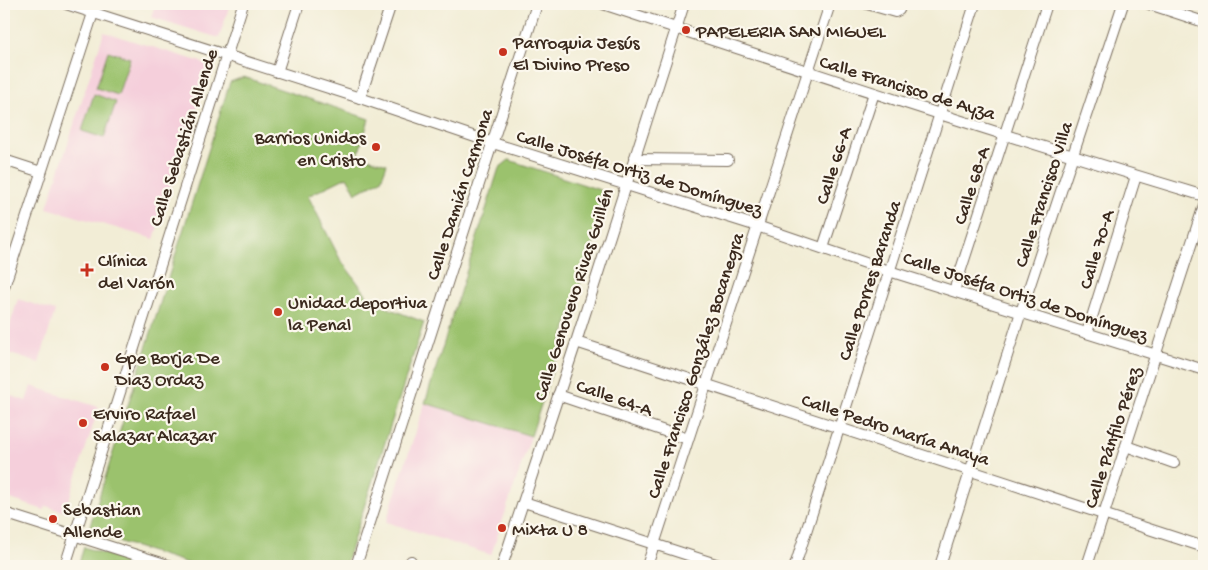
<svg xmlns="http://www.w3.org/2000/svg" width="1208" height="570" font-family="'Gochi Hand',sans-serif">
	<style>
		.built { fill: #f5cfdb }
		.green { fill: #9bc26d; stroke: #6b7646 }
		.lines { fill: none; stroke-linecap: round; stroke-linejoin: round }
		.minor-casing { stroke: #7b6e5e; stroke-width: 12 }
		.minor { stroke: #fff; stroke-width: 10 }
		.poi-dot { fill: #c8321e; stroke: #fbf7ec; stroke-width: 2 }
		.labels { text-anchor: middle; stroke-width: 4.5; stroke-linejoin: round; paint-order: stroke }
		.poi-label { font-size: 19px; fill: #3b2a1e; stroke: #fbf7ec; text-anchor: start }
		.street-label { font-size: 19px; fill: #3b2a1e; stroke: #fbf7ec }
	</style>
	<rect width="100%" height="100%" fill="#fbf7ec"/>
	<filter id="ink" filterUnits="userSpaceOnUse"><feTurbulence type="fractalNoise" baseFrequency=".02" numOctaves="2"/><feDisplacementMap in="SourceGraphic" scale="10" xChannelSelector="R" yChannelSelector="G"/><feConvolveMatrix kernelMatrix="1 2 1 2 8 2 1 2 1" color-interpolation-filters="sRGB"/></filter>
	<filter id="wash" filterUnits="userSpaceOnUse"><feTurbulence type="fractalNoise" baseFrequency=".0096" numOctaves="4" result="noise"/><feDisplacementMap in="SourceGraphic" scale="20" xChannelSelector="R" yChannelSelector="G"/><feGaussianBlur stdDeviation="1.12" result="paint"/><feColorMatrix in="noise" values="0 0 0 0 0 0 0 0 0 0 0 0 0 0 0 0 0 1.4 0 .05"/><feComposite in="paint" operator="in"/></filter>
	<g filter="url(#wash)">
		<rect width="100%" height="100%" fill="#f2edd6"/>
		<g class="built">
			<path d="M 155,4 L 230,4 L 219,38 L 151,17 Z"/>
			<path d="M 104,32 L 211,65 L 154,239 L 47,208 Z"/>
			<path d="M 18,299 L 55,311 L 39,363 L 4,352 L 4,344 Z"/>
			<path d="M 31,386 L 99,407 L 65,512 L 46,506 L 44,510 L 4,497 L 4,393 L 26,401 Z"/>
			<path d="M 425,403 L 531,436 L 491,555 L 386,522 Z"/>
		</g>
		<g class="green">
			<path d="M 108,51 L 130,58 L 118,95 L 96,88 Z"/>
			<path d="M 244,77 L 369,119 L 358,155 L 387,164 L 381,180 L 356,193 L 347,177 L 308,196 L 340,259 L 372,302 L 424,322 L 345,566 L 197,566 L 88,532 L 230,82 Z"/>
			<path d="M 94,94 L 116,102 L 104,138 L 82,131 Z"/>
			<path d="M 509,160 L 603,191 L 609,201 L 594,241 L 531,436 L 425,403 L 499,168 Z"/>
			<path d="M 84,547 L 141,566 L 78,566 Z"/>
		</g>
	</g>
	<g filter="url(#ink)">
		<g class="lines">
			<g class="minor-casing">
				<g id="minor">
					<path d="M 66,4 L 360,98 L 493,143 L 757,226 L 889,271 L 1204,370"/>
					<path d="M 603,4 C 803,70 1003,136 1204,196"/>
					<path d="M 867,4 L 895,12 L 899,10 L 901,4"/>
					<path d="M 1149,4 L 1204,22"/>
					<path d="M 277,72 L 299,4"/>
					<path d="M 360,98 L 391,4"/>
					<path d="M 634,159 L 728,160"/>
					<path d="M 4,160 L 41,172"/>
					<path d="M 823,248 L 874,93"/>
					<path d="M 4,287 L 96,4"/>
					<path d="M 954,291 L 1047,4"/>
					<path d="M 1087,333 L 1136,176"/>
					<path d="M 576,342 L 1204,547"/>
					<path d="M 558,395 L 688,439"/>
					<path d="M 1126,446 L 1174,463"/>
					<path d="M 524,502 L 722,566"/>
					<path d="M 4,513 L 171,566"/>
					<path d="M 65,566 L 243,4"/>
					<path d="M 356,566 L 537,4"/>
					<path d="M 410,566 L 411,561"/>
					<path d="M 502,566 L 576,342 L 684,4"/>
					<path d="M 647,566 L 830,4"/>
					<path d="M 795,566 L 975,4"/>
					<path d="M 940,566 L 1021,312 L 1123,4"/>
					<path d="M 1087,566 L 1204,205"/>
				</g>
			</g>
			<use href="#minor" class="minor"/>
		</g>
	</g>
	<g class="poi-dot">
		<circle cx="686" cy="30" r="5"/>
		<circle cx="503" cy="52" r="5"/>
		<circle cx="376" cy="147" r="5"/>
		<path d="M84.5 262.5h5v5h5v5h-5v5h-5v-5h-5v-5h5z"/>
		<circle cx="278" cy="312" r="5"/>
		<circle cx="105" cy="367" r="5"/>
		<circle cx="83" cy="423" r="5"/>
		<circle cx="53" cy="519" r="5"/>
		<circle cx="502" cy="528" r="5"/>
	</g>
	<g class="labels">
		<g class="poi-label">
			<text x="696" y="37">PAPELERIA SAN MIGUEL</text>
			<text x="513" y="48">Parroquia Jesús<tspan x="513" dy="22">El Divino Preso</tspan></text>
			<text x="366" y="143" text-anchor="end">Barrios Unidos<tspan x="366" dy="22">en Cristo</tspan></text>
			<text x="98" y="266">Clínica<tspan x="98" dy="22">del Varón</tspan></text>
			<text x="288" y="308">Unidad deportiva<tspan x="288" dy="22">la Penal</tspan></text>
			<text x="115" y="363">Gpe Borja De<tspan x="115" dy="22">Diaz Ordaz</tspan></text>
			<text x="93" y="419">Erviro Rafael<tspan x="93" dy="22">Salazar Alcazar</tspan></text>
			<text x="63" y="515">Sebastian<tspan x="63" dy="22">Allende</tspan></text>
			<text x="512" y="535">Mixta U 8</text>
		</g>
		<g class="street-label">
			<text transform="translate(908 86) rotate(17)" y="7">Calle Francisco de Ayza</text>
			<text transform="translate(182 137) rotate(-72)" y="7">Calle Sebastián Allende</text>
			<text transform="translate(832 165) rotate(-72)" y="7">Calle 66-A</text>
			<text transform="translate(640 171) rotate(17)" y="7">Calle Joséfa Ortiz de Domínguez</text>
			<text transform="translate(970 185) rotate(-72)" y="7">Calle 68-A</text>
			<text transform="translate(458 194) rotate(-72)" y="7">Calle Damián Carmona</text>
			<text transform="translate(1042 194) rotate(-72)" y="7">Calle Francisco Villa</text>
			<text transform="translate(1095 249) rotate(-73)" y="7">Calle 70-A</text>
			<text transform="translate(868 280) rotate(-72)" y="7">Calle Porres Baranda</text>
			<text transform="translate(572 294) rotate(-72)" y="7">Calle Genovevo Rivas Guillén</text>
			<text transform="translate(1026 295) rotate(18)" y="7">Calle Joséfa Ortiz de Domínguez</text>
			<text transform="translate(694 365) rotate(-72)" y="7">Calle Francisco González Bocanegra</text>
			<text transform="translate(615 396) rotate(19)" y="7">Calle 64-A</text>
			<text transform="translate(896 428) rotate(18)" y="7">Calle Pedro María Anaya</text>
			<text transform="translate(1111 437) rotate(-72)" y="7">Calle Pánfilo Pérez</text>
		</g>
	</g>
	<rect width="1208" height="570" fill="none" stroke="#fbf7ec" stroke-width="20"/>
</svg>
